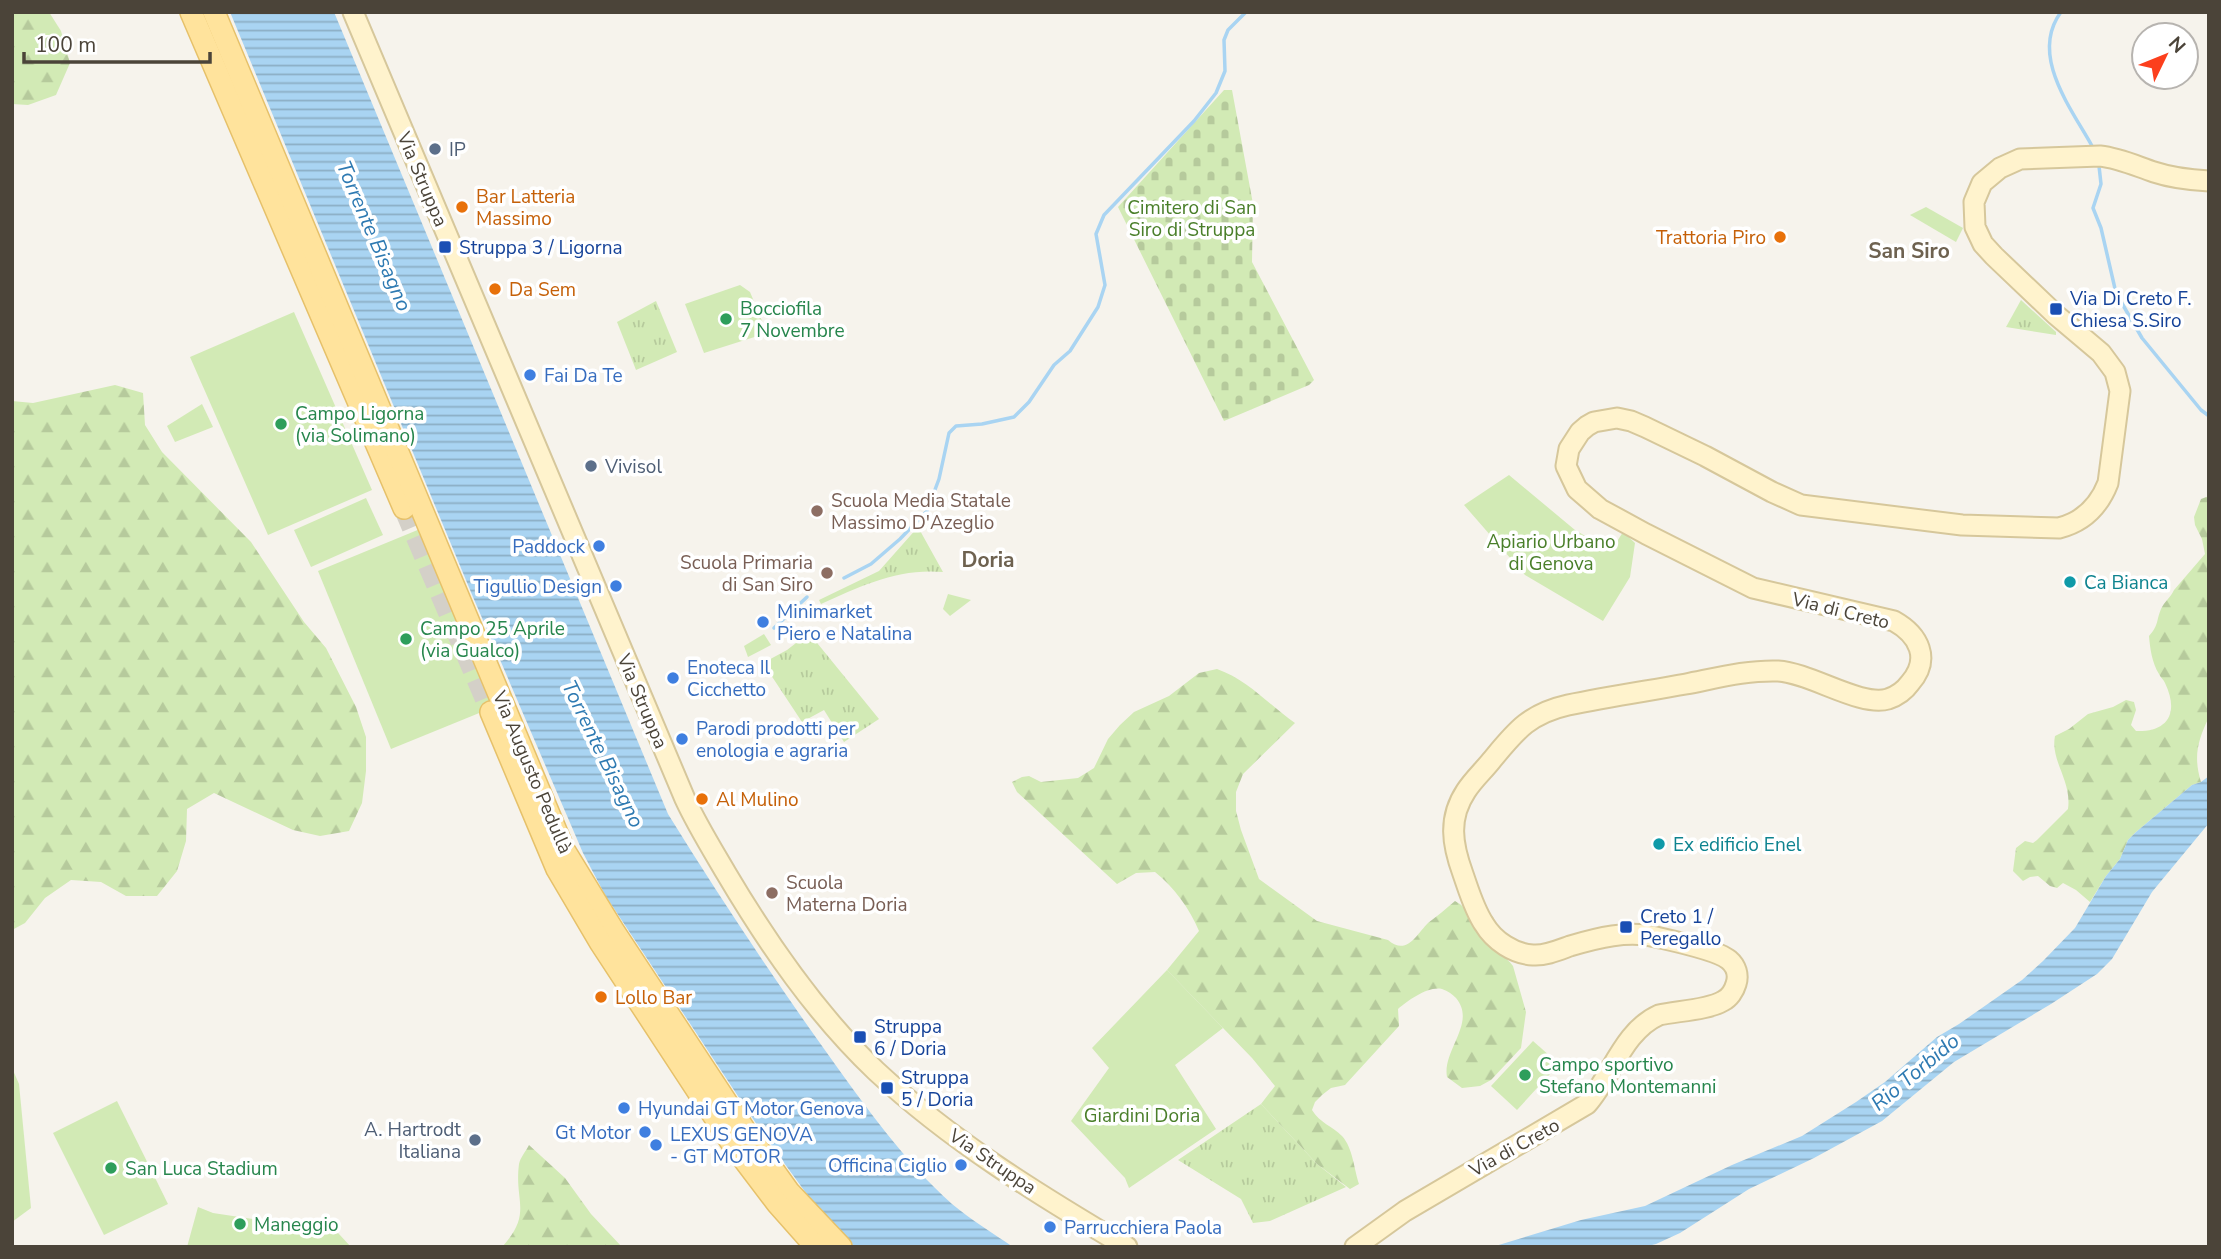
<svg xmlns="http://www.w3.org/2000/svg" width="2221" height="1259" font-family="'Nunito Sans',sans-serif">
	<style>
		.grass { fill: url(#grass-tufts) }
		.forest { fill: url(#forest-firs) }
		.cemetery { fill: url(#cemetery-stones) }
		.garden { fill: #d2eab5 }
		.water { fill: url(#water-rules) }
		.lines { fill: none; stroke-linecap: round; stroke-linejoin: round }
		.stream { stroke: #a9d4f2; stroke-width: 3.5 }
		.primary-tunnel { stroke: #d4d0c8; stroke-width: 21; stroke-dasharray: 21 10; stroke-linecap: butt }
		.secondary-casing { stroke: #d6c79b; stroke-width: 23 }
		.primary-casing { stroke: #e6c16a; stroke-width: 24 }
		.secondary { stroke: #fff3cd; stroke-width: 19 }
		.primary { stroke: #ffe39c; stroke-width: 21 }
		.service-dot { fill: #5c6f8a; stroke: #fff; stroke-width: 2.5 }
		.food-dot { fill: #e8710a; stroke: #fff; stroke-width: 2.5 }
		.transit-dot { fill: #1a4fb4; stroke: #fff; stroke-width: 2.5 }
		.leisure-dot { fill: #2e9e5b; stroke: #fff; stroke-width: 2.5 }
		.shop-dot { fill: #3f7fe0; stroke: #fff; stroke-width: 2.5 }
		.education-dot { fill: #8d6e63; stroke: #fff; stroke-width: 2.5 }
		.culture-dot { fill: #0f9aa8; stroke: #fff; stroke-width: 2.5 }
		.labels { text-anchor: middle; stroke-width: 7; stroke-linejoin: round; paint-order: stroke }
		.service-label { font-size: 19px; fill: #4e5e75; stroke: #fff; text-anchor: start }
		.street-label { font-size: 19px; fill: #4b4439; stroke: #fff }
		.food-label { font-size: 19px; fill: #c56008; stroke: #fff; text-anchor: start }
		.park-label { font-size: 19px; fill: #4a7f2a; stroke: #fff }
		.transit-label { font-size: 19px; fill: #164399; stroke: #fff; text-anchor: start }
		.leisure-label { font-size: 19px; fill: #27864d; stroke: #fff; text-anchor: start }
		.shop-label { font-size: 19px; fill: #366cbe; stroke: #fff; text-anchor: start }
		.education-label { font-size: 19px; fill: #785e54; stroke: #fff; text-anchor: start }
		.culture-label { font-size: 19px; fill: #0d838f; stroke: #fff; text-anchor: start }
		.water-label { font-size: 21px; font-style: italic; fill: #2e7ab2; stroke: #fff }
		.neighbourhood-label { font-size: 21px; font-weight: bold; fill: #6e6250; stroke: #fff }
	</style>
	<defs>
		<pattern id="grass-tufts" width="24" height="20" patternUnits="userSpaceOnUse" patternTransform="scale(1.75)"><rect width="24" height="20" fill="#d2eab5"/><path d="M3 7l-1-3M5 7V3M7 7l1-3M15 17l-1-3M17 17v-4M19 17l1-3" fill="none" stroke="#b6ca9c"/></pattern>
		<pattern id="forest-firs" width="22" height="20" patternUnits="userSpaceOnUse" patternTransform="scale(1.75)"><rect width="22" height="20" fill="#d2eab5"/><path d="M5 1l3.5 6h-7zM16 11l3.5 6h-7z" fill="#b6ca9c"/></pattern>
		<pattern id="cemetery-stones" width="16" height="16" patternUnits="userSpaceOnUse" patternTransform="scale(1.75)"><rect width="16" height="16" fill="#d2eab5"/><path d="M2 7V4a2 2 0 0 1 4 0v3zM10 15v-3a2 2 0 0 1 4 0v3z" fill="#b6ca9c"/></pattern>
		<pattern id="water-rules" width="6" height="5" patternUnits="userSpaceOnUse" patternTransform="scale(1.75)"><rect width="6" height="5" fill="#a9d4f2"/><path d="M0 2.5h6" fill="none" stroke="#8caec5"/></pattern>
	</defs>
	<rect width="100%" height="100%" fill="#f6f3ec"/>
	<g class="grass">
		<path d="M 2021,300 L 2056,332 L 2056,335 L 2006,327 Z"/>
		<path d="M 656,301 L 677,352 L 636,370 L 617,322 Z"/>
		<path d="M 918,527 L 943,572 C 898,568 861,586 821,604 L 819,600 L 879,571 Z"/>
		<path d="M 948,594 L 971,600 L 950,616 L 943,609 Z"/>
		<path d="M 809,633 L 879,719 L 844,742 L 824,710 L 802,722 L 763,663 L 787,650 Z"/>
		<path d="M 1261,1104 L 1317,1164 L 1346,1187 L 1270,1221 L 1253,1223 L 1241,1199 L 1178,1160 Z"/>
	</g>
	<g class="forest">
		<path d="M 12,12 L 49,12 L 61,31 L 70,63 L 56,95 L 28,105 L 12,104 Z"/>
		<path d="M 115,385 L 143,393 L 145,425 L 162,452 L 251,542 L 304,622 L 326,648 L 356,707 L 366,737 L 366,771 L 362,803 L 349,831 L 320,836 L 293,830 L 214,793 L 187,809 L 186,841 L 177,871 L 157,896 L 126,896 L 101,882 L 71,880 L 45,898 L 25,923 L 12,930 L 12,401 L 33,403 Z"/>
		<path d="M 2209,496 L 2209,717 C 2198,740 2193,756 2201,782 L 2192,785 L 2136,832 L 2128,840 L 2120,859 L 2106,876 L 2090,902 L 2076,890 L 2063,883 L 2057,888 L 2050,886 L 2038,876 L 2030,877 L 2023,881 L 2013,871 L 2016,848 L 2025,841 L 2033,843 L 2037,840 L 2068,809 C 2072,780 2050,761 2055,736 L 2069,729 L 2088,714 L 2113,707 L 2126,700 L 2134,702 L 2136,710 L 2131,725 L 2136,731 C 2169,732 2179,712 2165,683 C 2164,680 2160,677 2159,674 C 2152,663 2150,648 2149,636 C 2159,625 2156,621 2161,609 C 2164,602 2171,597 2174,590 L 2205,554 L 2202,539 L 2195,525 L 2194,517 L 2201,499 Z"/>
		<path d="M 1217,669 C 1248,680 1268,704 1295,723 L 1243,774 L 1236,792 L 1236,811 L 1241,830 L 1259,879 L 1317,921 L 1388,940 C 1407,956 1416,935 1428,923 C 1437,916 1446,909 1455,901 C 1471,909 1477,929 1487,942 C 1495,952 1506,956 1513,966 L 1526,1012 L 1521,1048 L 1491,1080 L 1480,1086 L 1462,1088 L 1447,1077 C 1442,1050 1477,1023 1456,998 C 1452,994 1448,991 1442,989 C 1428,986 1409,1000 1398,1009 L 1399,1026 L 1345,1085 L 1331,1088 L 1322,1095 L 1315,1102 L 1312,1110 C 1320,1123 1332,1126 1342,1136 C 1353,1148 1354,1169 1359,1184 L 1350,1189 L 1317,1164 L 1261,1104 L 1275,1086 L 1252,1058 L 1167,970 L 1199,931 C 1190,909 1173,886 1155,872 L 1136,873 L 1117,884 L 1017,792 L 1012,782 L 1022,777 L 1029,776 L 1041,782 L 1078,778 L 1094,768 L 1108,739 L 1120,725 L 1134,712 L 1169,696 L 1199,673 Z"/>
		<path d="M 529,1145 L 565,1178 L 591,1214 L 622,1247 L 502,1247 C 533,1213 514,1202 519,1164 C 520,1158 526,1151 529,1145 Z"/>
	</g>
	<path class="cemetery" d="M 1224,90 L 1232,90 L 1253,204 L 1252,262 L 1314,380 L 1309,385 L 1224,421 L 1118,207 Z"/>
	<g class="garden">
		<path d="M 1926,207 L 1963,228 L 1956,242 L 1910,215 Z"/>
		<path d="M 740,285 L 750,292 L 767,333 L 704,353 L 685,304 Z"/>
		<path d="M 294,312 L 372,490 L 268,535 L 190,357 Z"/>
		<path d="M 202,404 L 213,427 L 175,442 L 167,426 Z"/>
		<path d="M 1509,475 L 1575,530 L 1611,551 L 1623,532 L 1635,543 L 1630,577 L 1603,621 L 1525,575 L 1464,505 Z"/>
		<path d="M 366,498 L 383,535 L 311,567 L 294,530 Z"/>
		<path d="M 420,529 L 494,707 L 391,749 L 318,571 Z"/>
		<path d="M 764,634 L 771,645 L 748,657 L 744,646 Z"/>
		<path d="M 1167,970 L 1223,1028 L 1175,1065 L 1216,1129 L 1129,1188 L 1125,1178 L 1071,1121 L 1109,1068 L 1092,1048 Z"/>
		<path d="M 1533,1041 L 1559,1064 L 1517,1110 L 1491,1086 Z"/>
		<path d="M 12,1068 L 19,1084 L 31,1208 L 12,1222 Z"/>
		<path d="M 117,1101 L 168,1204 L 104,1235 L 53,1133 Z"/>
		<path d="M 198,1207 L 213,1213 L 306,1227 L 327,1221 L 351,1247 L 187,1247 Z"/>
	</g>
	<g class="water">
		<path d="M 230,12 L 334,12 L 668,814 C 719,896 771,975 827,1053 C 865,1106 904,1161 952,1204 C 971,1220 993,1233 1013,1247 L 853,1247 L 814,1204 L 763,1134 L 605,895 L 583,853 L 473,597 Z"/>
		<path d="M 2209,776 L 2209,823 L 2152,892 L 2112,959 L 2097,974 L 2051,1004 L 1954,1062 L 1882,1121 L 1814,1158 L 1749,1189 L 1680,1233 L 1656,1244 L 1644,1247 L 1492,1247 L 1581,1220 L 1645,1206 L 1732,1165 L 1802,1136 L 1856,1102 L 1885,1082 L 1937,1037 L 1959,1024 L 2022,980 L 2043,961 L 2075,928 L 2106,876 L 2120,859 L 2128,840 L 2136,832 L 2192,785 L 2201,782 Z"/>
	</g>
	<g class="lines">
		<g class="stream">
			<path d="M 2061,12 C 2029,55 2071,108 2092,146"/>
			<path d="M 2099,166 L 2101,184 L 2093,208 L 2101,228 L 2116,293 L 2142,338 L 2201,410 L 2209,416"/>
			<path d="M 844,578 L 871,564 L 900,539 L 927,511 L 939,479 L 949,433 L 956,426 L 982,424 L 1014,417 L 1029,402 L 1054,365 L 1070,351 L 1098,307 L 1105,285 L 1096,234 L 1104,215 L 1194,121 L 1216,93 L 1225,71 L 1224,40 L 1228,30 L 1246,12"/>
			<path d="M 774,628 L 807,597"/>
		</g>
		<path class="primary-tunnel" d="M 404,508 L 491,712"/>
		<g class="secondary-casing">
			<g id="secondary">
				<path d="M 353,12 L 685,799 C 697,825 712,849 726,873 C 768,944 816,1014 876,1071 C 951,1141 1039,1195 1127,1247"/>
				<path d="M 1355,1247 L 1405,1211 L 1587,1104 C 1612,1076 1623,1031 1659,1015 C 1677,1011 1708,1010 1723,1001 C 1729,998 1734,991 1736,984 C 1739,975 1736,966 1729,960 C 1717,950 1673,941 1656,937 C 1628,930 1597,938 1570,946 C 1559,950 1545,956 1533,955 C 1514,954 1494,941 1484,924 C 1474,909 1469,891 1463,874 C 1452,844 1448,818 1466,791 C 1473,780 1483,771 1491,761 C 1515,732 1528,714 1568,705 C 1607,697 1647,691 1686,684 C 1717,678 1747,670 1778,671 C 1811,673 1860,707 1888,699 C 1897,696 1905,690 1910,683 C 1931,659 1919,635 1894,621 L 1753,588 L 1646,534 L 1600,509 L 1577,489 L 1566,466 L 1569,449 L 1580,432 L 1587,426 L 1594,422 L 1617,418 L 1631,421 L 1645,427 L 1705,456 L 1772,492 L 1801,505 L 1962,525 L 2059,528 C 2083,522 2099,506 2108,483 L 2120,391 L 2115,372 L 2101,353 L 2056,315 L 1994,256 L 1983,244 L 1975,227 L 1974,202 L 1982,183 L 2000,168 L 2020,159 L 2100,156 C 2119,158 2136,166 2154,172 C 2172,178 2190,180 2209,181"/>
			</g>
		</g>
		<g class="primary-casing">
			<g id="primary">
				<path d="M 191,12 L 404,508"/>
				<path d="M 214,12 L 564,850 L 613,930 L 746,1132 L 789,1192 L 841,1247"/>
				<path d="M 491,712 L 557,869 L 600,942 L 733,1145 L 777,1203 L 816,1247"/>
			</g>
		</g>
		<use href="#secondary" class="secondary"/>
		<use href="#primary" class="primary"/>
	</g>
	<g class="service-dot">
		<circle cx="435" cy="149" r="7"/>
		<circle cx="591" cy="466" r="7"/>
		<circle cx="475" cy="1140" r="7"/>
	</g>
	<g class="food-dot">
		<circle cx="462" cy="207" r="7"/>
		<circle cx="1780" cy="237" r="7"/>
		<circle cx="495" cy="289" r="7"/>
		<circle cx="702" cy="799" r="7"/>
		<circle cx="601" cy="997" r="7"/>
	</g>
	<g class="transit-dot">
		<rect x="438" y="240" width="14" height="14" rx="3.5"/>
		<rect x="2049" y="302" width="14" height="14" rx="3.5"/>
		<rect x="1619" y="920" width="14" height="14" rx="3.5"/>
		<rect x="853" y="1030" width="14" height="14" rx="3.5"/>
		<rect x="880" y="1081" width="14" height="14" rx="3.5"/>
	</g>
	<g class="leisure-dot">
		<circle cx="726" cy="319" r="7"/>
		<circle cx="281" cy="424" r="7"/>
		<circle cx="406" cy="639" r="7"/>
		<circle cx="1525" cy="1075" r="7"/>
		<circle cx="111" cy="1168" r="7"/>
		<circle cx="240" cy="1224" r="7"/>
	</g>
	<g class="shop-dot">
		<circle cx="530" cy="375" r="7"/>
		<circle cx="599" cy="546" r="7"/>
		<circle cx="616" cy="586" r="7"/>
		<circle cx="763" cy="622" r="7"/>
		<circle cx="673" cy="678" r="7"/>
		<circle cx="682" cy="739" r="7"/>
		<circle cx="624" cy="1108" r="7"/>
		<circle cx="645" cy="1132" r="7"/>
		<circle cx="656" cy="1145" r="7"/>
		<circle cx="961" cy="1165" r="7"/>
		<circle cx="1050" cy="1227" r="7"/>
	</g>
	<g class="education-dot">
		<circle cx="817" cy="511" r="7"/>
		<circle cx="827" cy="573" r="7"/>
		<circle cx="772" cy="893" r="7"/>
	</g>
	<g class="culture-dot">
		<circle cx="2070" cy="582" r="7"/>
		<circle cx="1659" cy="844" r="7"/>
	</g>
	<g class="labels">
		<g class="service-label">
			<text x="449" y="156">IP</text>
			<text x="605" y="473">Vivisol</text>
			<text x="461" y="1136" text-anchor="end">A. Hartrodt<tspan x="461" dy="22">Italiana</tspan></text>
		</g>
		<g class="street-label">
			<text transform="translate(423 179) rotate(67)" y="7">Via Struppa</text>
			<text transform="translate(1841 610) rotate(14)" y="7">Via di Creto</text>
			<text transform="translate(643 701) rotate(67)" y="7">Via Struppa</text>
			<text transform="translate(533 772) rotate(67)" y="7">Via Augusto Pedullà</text>
			<text transform="translate(1514 1147) rotate(-29)" y="7">Via di Creto</text>
			<text transform="translate(993 1161) rotate(34)" y="7">Via Struppa</text>
		</g>
		<g class="food-label">
			<text x="476" y="203">Bar Latteria<tspan x="476" dy="22">Massimo</tspan></text>
			<text x="1766" y="244" text-anchor="end">Trattoria Piro</text>
			<text x="509" y="296">Da Sem</text>
			<text x="716" y="806">Al Mulino</text>
			<text x="615" y="1004">Lollo Bar</text>
		</g>
		<g class="park-label">
			<text x="1192" y="214">Cimitero di San<tspan x="1192" dy="22">Siro di Struppa</tspan></text>
			<text x="1551" y="548">Apiario Urbano<tspan x="1551" dy="22">di Genova</tspan></text>
			<text x="1142" y="1122">Giardini Doria</text>
		</g>
		<g class="transit-label">
			<text x="459" y="254">Struppa 3 / Ligorna</text>
			<text x="2070" y="305">Via Di Creto F.<tspan x="2070" dy="22">Chiesa S.Siro</tspan></text>
			<text x="1640" y="923">Creto 1 /<tspan x="1640" dy="22">Peregallo</tspan></text>
			<text x="874" y="1033">Struppa<tspan x="874" dy="22">6 / Doria</tspan></text>
			<text x="901" y="1084">Struppa<tspan x="901" dy="22">5 / Doria</tspan></text>
		</g>
		<g class="leisure-label">
			<text x="740" y="315">Bocciofila<tspan x="740" dy="22">7 Novembre</tspan></text>
			<text x="295" y="420">Campo Ligorna<tspan x="295" dy="22">(via Solimano)</tspan></text>
			<text x="420" y="635">Campo 25 Aprile<tspan x="420" dy="22">(via Gualco)</tspan></text>
			<text x="1539" y="1071">Campo sportivo<tspan x="1539" dy="22">Stefano Montemanni</tspan></text>
			<text x="125" y="1175">San Luca Stadium</text>
			<text x="254" y="1231">Maneggio</text>
		</g>
		<g class="shop-label">
			<text x="544" y="382">Fai Da Te</text>
			<text x="585" y="553" text-anchor="end">Paddock</text>
			<text x="602" y="593" text-anchor="end">Tigullio Design</text>
			<text x="777" y="618">Minimarket<tspan x="777" dy="22">Piero e Natalina</tspan></text>
			<text x="687" y="674">Enoteca Il<tspan x="687" dy="22">Cicchetto</tspan></text>
			<text x="696" y="735">Parodi prodotti per<tspan x="696" dy="22">enologia e agraria</tspan></text>
			<text x="638" y="1115">Hyundai GT Motor Genova</text>
			<text x="631" y="1139" text-anchor="end">Gt Motor</text>
			<text x="670" y="1141">LEXUS GENOVA<tspan x="670" dy="22">- GT MOTOR</tspan></text>
			<text x="947" y="1172" text-anchor="end">Officina Ciglio</text>
			<text x="1064" y="1234">Parrucchiera Paola</text>
		</g>
		<g class="education-label">
			<text x="831" y="507">Scuola Media Statale<tspan x="831" dy="22">Massimo D'Azeglio</tspan></text>
			<text x="813" y="569" text-anchor="end">Scuola Primaria<tspan x="813" dy="22">di San Siro</tspan></text>
			<text x="786" y="889">Scuola<tspan x="786" dy="22">Materna Doria</tspan></text>
		</g>
		<g class="culture-label">
			<text x="2084" y="589">Ca Bianca</text>
			<text x="1673" y="851">Ex edificio Enel</text>
		</g>
		<g class="water-label">
			<text transform="translate(374 236) rotate(67)" y="7">Torrente Bisagno</text>
			<text transform="translate(603 754) rotate(64)" y="7">Torrente Bisagno</text>
			<text transform="translate(1915 1072) rotate(-40)" y="7">Rio Torbido</text>
		</g>
		<g class="neighbourhood-label">
			<text x="1909" y="258">San Siro</text>
			<text x="988" y="567">Doria</text>
		</g>
	</g>
	<rect width="2221" height="1259" fill="none" stroke="#4b4439" stroke-width="28"/>
	<g transform="translate(2165 56) rotate(47)"><circle r="33" fill="#ffffff" stroke="#b7b4b0" stroke-width="2"/>
	<path d="M0-5L12 26L0 18L-12 26Z" fill="#fc3f1d"/>
	<text y="-10" font-size="19" font-weight="bold" text-anchor="middle" fill="#4b4439">N</text>
	</g>
	<path d="M24 52v10h186v-10" fill="none" stroke="#4b4439" stroke-width="3.5"/>
	<text x="35" y="52" font-size="21" fill="#4b4439" stroke="#ffffff" stroke-width="5" paint-order="stroke">100 m</text>
</svg>
